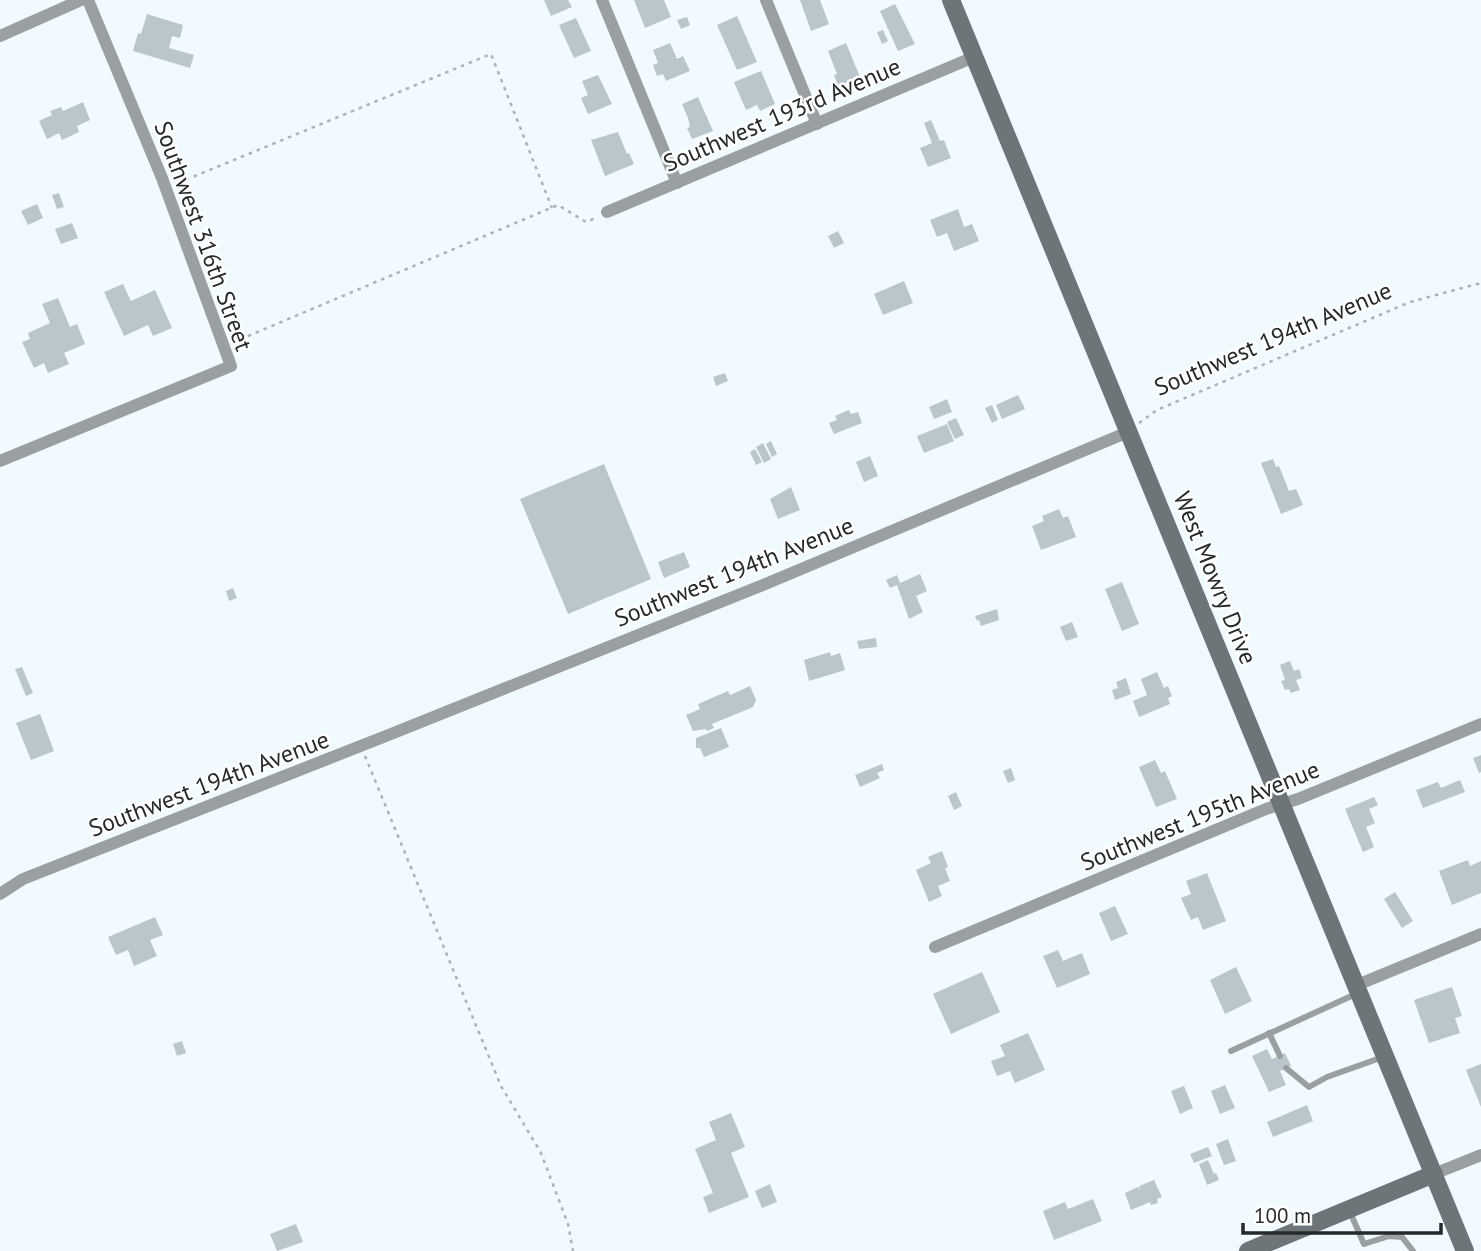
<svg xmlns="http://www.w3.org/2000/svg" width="1481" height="1251" font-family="'PT Sans',sans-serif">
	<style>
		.building { fill: #b9c7cd }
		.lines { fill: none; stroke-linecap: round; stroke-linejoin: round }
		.path { stroke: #abb3b6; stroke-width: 2.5; stroke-dasharray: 3.5 5; stroke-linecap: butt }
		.lane { stroke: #9aa0a2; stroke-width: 6 }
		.street { stroke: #9aa0a2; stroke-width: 12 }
		.secondary { stroke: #6d7579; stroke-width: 18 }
		.labels { text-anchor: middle; stroke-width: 5; stroke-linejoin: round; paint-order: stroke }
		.street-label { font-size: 24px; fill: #24292b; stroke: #fff }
	</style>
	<rect width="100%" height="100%" fill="#f1fafe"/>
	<g class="building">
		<path d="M 544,0 L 568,0 L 572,7 L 551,16 Z"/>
		<path d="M 634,0 L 664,0 L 671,17 L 645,28 Z"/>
		<path d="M 800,0 L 820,0 L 829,24 L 811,31 Z"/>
		<path d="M 895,4 L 915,44 L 898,51 L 880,11 Z"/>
		<path d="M 147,14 L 183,25 L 180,38 L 172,36 L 169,48 L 194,55 L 190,68 L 133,51 L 138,33 L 141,34 Z"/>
		<path d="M 737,16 L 757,62 L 737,70 L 717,25 Z"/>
		<path d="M 687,17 L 690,25 L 681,29 L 677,20 Z"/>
		<path d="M 576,18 L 591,51 L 574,58 L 559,25 Z"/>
		<path d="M 883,30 L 888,41 L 882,44 L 877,32 Z"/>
		<path d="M 670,43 L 677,59 L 683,56 L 690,71 L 666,81 L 663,74 L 657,76 L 653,65 L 658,63 L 653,50 Z"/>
		<path d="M 846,43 L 860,77 L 838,86 L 834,75 L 837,74 L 828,51 Z"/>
		<path d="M 761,71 L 775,104 L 760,111 L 757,105 L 746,110 L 734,82 Z"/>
		<path d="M 598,75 L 612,104 L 588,114 L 581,98 L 588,95 L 582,81 Z"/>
		<path d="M 698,97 L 713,131 L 692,139 L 687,128 L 690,127 L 688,118 L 682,104 Z"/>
		<path d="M 83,102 L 90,120 L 77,126 L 79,132 L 62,140 L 59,133 L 47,139 L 39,121 L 52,115 L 50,111 L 61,107 L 63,111 Z"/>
		<path d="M 931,120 L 940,141 L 944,140 L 951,158 L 928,167 L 920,148 L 932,143 L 924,123 Z"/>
		<path d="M 618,132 L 627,154 L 629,153 L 634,164 L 605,176 L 591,140 Z"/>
		<path d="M 59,193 L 64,207 L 57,209 L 52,195 Z"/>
		<path d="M 37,204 L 43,218 L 28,225 L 21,211 Z"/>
		<path d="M 958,209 L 964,227 L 972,224 L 979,241 L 954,251 L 947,233 L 937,237 L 930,220 Z"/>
		<path d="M 72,223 L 78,238 L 61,244 L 55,229 Z"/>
		<path d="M 838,231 L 844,243 L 834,248 L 828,236 Z"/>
		<path d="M 904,281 L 913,303 L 883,315 L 874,294 Z"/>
		<path d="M 123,284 L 131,301 L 155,290 L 172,328 L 153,336 L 148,325 L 124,336 L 104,292 Z"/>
		<path d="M 58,298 L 70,327 L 77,324 L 85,344 L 64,353 L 69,364 L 48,373 L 44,363 L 34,368 L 22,342 L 30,339 L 28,333 L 50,323 L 42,304 Z"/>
		<path d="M 725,373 L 728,381 L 716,386 L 713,377 Z"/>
		<path d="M 1018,395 L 1025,409 L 1002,419 L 996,405 Z"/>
		<path d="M 947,399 L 952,412 L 934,419 L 929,407 Z"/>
		<path d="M 992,405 L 998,420 L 992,423 L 985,408 Z"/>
		<path d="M 849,410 L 851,414 L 858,412 L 862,423 L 834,434 L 829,423 L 837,420 L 835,416 Z"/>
		<path d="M 956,418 L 964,435 L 955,439 L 947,422 Z"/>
		<path d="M 947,424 L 954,441 L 924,453 L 917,436 Z"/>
		<path d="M 771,441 L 777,454 L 772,457 L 766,444 Z"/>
		<path d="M 763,443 L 771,459 L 764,463 L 756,447 Z"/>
		<path d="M 755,449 L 762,462 L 756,465 L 750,452 Z"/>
		<path d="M 870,456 L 878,476 L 864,482 L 856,462 Z"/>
		<path d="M 1273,459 L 1276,467 L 1279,466 L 1289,491 L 1296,489 L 1303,505 L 1281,514 L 1261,463 Z"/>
		<path d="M 604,464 L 651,579 L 568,614 L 520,499 Z"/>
		<path d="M 791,487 L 800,510 L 778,519 L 770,499 Z"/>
		<path d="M 1059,509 L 1063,518 L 1068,516 L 1076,537 L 1041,550 L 1032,526 L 1044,521 L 1042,516 Z"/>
		<path d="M 684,552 L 690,567 L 664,578 L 658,562 Z"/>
		<path d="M 920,574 L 927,591 L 916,596 L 923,612 L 909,619 L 897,585 L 890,588 L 886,580 L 897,575 L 900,583 Z"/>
		<path d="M 1122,582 L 1139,624 L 1122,631 L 1105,589 Z"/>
		<path d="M 233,588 L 237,598 L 229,601 L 226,591 Z"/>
		<path d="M 997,609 L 999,620 L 981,626 L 979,620 L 977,621 L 975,616 Z"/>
		<path d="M 1072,622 L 1078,637 L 1066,641 L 1060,627 Z"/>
		<path d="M 876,638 L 877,647 L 859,649 L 857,641 Z"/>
		<path d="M 830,652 L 831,656 L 840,653 L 845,670 L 809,681 L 804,660 Z"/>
		<path d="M 1290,661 L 1294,671 L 1299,669 L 1302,678 L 1296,680 L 1300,690 L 1291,693 L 1289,689 L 1285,690 L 1281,681 L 1285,680 L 1280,665 Z"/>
		<path d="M 22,667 L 33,693 L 26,696 L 15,669 Z"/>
		<path d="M 1157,672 L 1164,688 L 1168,686 L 1172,696 L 1168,698 L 1170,704 L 1139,717 L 1133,701 L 1147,695 L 1141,679 Z"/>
		<path d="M 1126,678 L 1131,694 L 1115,700 L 1112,690 L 1118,688 L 1116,682 Z"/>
		<path d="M 750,686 L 756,700 L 753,707 L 712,724 L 714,728 L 707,731 L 706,729 L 693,731 L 686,715 L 700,709 L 698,704 L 728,691 L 730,695 Z"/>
		<path d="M 40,714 L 54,751 L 31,760 L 16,723 Z"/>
		<path d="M 721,728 L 729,747 L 704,757 L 700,748 L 696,748 L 696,738 Z"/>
		<path d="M 1481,755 L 1481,772 L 1479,773 L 1473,758 Z"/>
		<path d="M 1155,760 L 1161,773 L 1165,771 L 1177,799 L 1156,807 L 1139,767 Z"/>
		<path d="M 882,764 L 884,770 L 877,773 L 880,778 L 860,787 L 855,775 Z"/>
		<path d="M 1011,768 L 1015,780 L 1008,783 L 1003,771 Z"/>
		<path d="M 1460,780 L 1465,792 L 1423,808 L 1416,790 L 1438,782 L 1441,788 Z"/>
		<path d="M 956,792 L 962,806 L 954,810 L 948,796 Z"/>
		<path d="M 1374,797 L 1378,805 L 1369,809 L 1375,823 L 1366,827 L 1374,847 L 1363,852 L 1345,809 Z"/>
		<path d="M 942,851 L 948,867 L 945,868 L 950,881 L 938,886 L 942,896 L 929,902 L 916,870 L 931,863 L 928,857 Z"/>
		<path d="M 1468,860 L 1470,866 L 1481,861 L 1481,893 L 1452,905 L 1439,871 Z"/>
		<path d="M 1207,873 L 1226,921 L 1203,930 L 1198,917 L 1191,920 L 1181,898 L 1191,894 L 1186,881 Z"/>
		<path d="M 1395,892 L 1413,921 L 1402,928 L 1384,899 Z"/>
		<path d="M 1115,906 L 1128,934 L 1111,941 L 1099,913 Z"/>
		<path d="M 155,917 L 163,935 L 150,940 L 157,956 L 134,966 L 128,950 L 116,955 L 108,937 Z"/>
		<path d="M 1058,950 L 1063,961 L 1082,953 L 1090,974 L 1057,988 L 1043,956 Z"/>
		<path d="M 1236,967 L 1252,1001 L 1225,1014 L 1210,980 Z"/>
		<path d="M 982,972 L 1000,1012 L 951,1034 L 933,994 Z"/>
		<path d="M 1452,987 L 1462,1016 L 1455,1018 L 1460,1033 L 1429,1043 L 1414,1000 Z"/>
		<path d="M 1028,1033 L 1045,1070 L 1015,1083 L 1010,1071 L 997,1076 L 991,1061 L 1005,1056 L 1000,1045 Z"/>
		<path d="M 182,1041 L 186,1053 L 177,1056 L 173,1044 Z"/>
		<path d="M 1267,1049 L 1272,1059 L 1285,1053 L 1291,1066 L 1280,1071 L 1286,1085 L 1269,1092 L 1252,1056 Z"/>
		<path d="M 1481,1064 L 1481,1107 L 1466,1070 Z"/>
		<path d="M 1225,1085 L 1235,1108 L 1220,1114 L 1211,1091 Z"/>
		<path d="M 1184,1086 L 1193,1108 L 1180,1114 L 1171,1091 Z"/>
		<path d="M 1307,1105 L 1313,1121 L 1273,1137 L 1267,1122 Z"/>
		<path d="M 731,1113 L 745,1147 L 731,1153 L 749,1197 L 709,1213 L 703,1197 L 713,1193 L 695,1149 L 716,1140 L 709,1122 Z"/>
		<path d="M 1228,1139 L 1236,1161 L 1224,1165 L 1216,1144 Z"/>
		<path d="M 1208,1147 L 1212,1156 L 1194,1163 L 1190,1154 Z"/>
		<path d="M 1208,1160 L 1214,1174 L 1216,1173 L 1219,1180 L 1207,1185 L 1199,1164 Z"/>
		<path d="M 1154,1180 L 1162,1197 L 1157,1199 L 1158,1203 L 1151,1205 L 1150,1202 L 1131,1210 L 1125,1193 L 1138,1187 L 1140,1190 L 1139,1186 Z"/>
		<path d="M 770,1184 L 777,1202 L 762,1208 L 755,1191 Z"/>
		<path d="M 1093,1199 L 1102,1221 L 1054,1240 L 1043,1211 L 1065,1202 L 1068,1209 Z"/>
		<path d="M 296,1224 L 303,1242 L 277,1251 L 270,1234 Z"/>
	</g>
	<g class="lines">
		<g class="path">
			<path d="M 178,183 L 491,54 L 552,208"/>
			<path d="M 238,348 L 241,339 L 558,205 L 586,222 L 598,217"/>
			<path d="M 1139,423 L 1157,410 L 1410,302 L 1481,283"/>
			<path d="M 365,756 L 501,1086 L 541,1153 L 568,1224 L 573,1251"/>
		</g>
		<g class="lane">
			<path d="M 1269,1033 L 1280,1056"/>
			<path d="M 1231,1051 L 1358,993"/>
			<path d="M 1286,1068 L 1309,1087 L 1327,1077 L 1383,1057"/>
			<path d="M 1350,1212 L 1364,1244 L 1389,1236 L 1402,1237 L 1413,1251"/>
		</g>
		<g class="street">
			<path d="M 602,0 L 677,183"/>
			<path d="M 766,0 L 817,124"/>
			<path d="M 0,36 L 81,0"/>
			<path d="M 607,212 L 974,57"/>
			<path d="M 0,461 L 231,366 L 162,178 L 88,0"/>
			<path d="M 0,894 L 23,879 L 391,734 L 763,585 L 1128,432"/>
			<path d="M 935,947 L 1266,809 L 1298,799 L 1481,724"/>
			<path d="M 1357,985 L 1481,934"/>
			<path d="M 1434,1174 L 1481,1155"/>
		</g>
		<g class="secondary">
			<path d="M 951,0 L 1465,1251"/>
			<path d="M 1248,1251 L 1434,1174"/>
		</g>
	</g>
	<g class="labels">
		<g class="street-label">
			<text transform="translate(782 115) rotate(-23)" y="8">Southwest 193rd Avenue</text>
			<text transform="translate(203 236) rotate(70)" y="8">Southwest 316th Street</text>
			<text transform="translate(1273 339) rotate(-23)" y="8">Southwest 194th Avenue</text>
			<text transform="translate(734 572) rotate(-22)" y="8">Southwest 194th Avenue</text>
			<text transform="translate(1215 578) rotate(68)" y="8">West Mowry Drive</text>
			<text transform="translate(209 784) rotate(-21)" y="8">Southwest 194th Avenue</text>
			<text transform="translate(1200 816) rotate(-22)" y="8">Southwest 195th Avenue</text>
		</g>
	</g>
	<path d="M1243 1223v10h198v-10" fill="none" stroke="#24292b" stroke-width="3.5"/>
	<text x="1254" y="1223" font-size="21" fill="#24292b" stroke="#ffffff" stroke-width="5" paint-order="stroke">100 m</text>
</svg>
